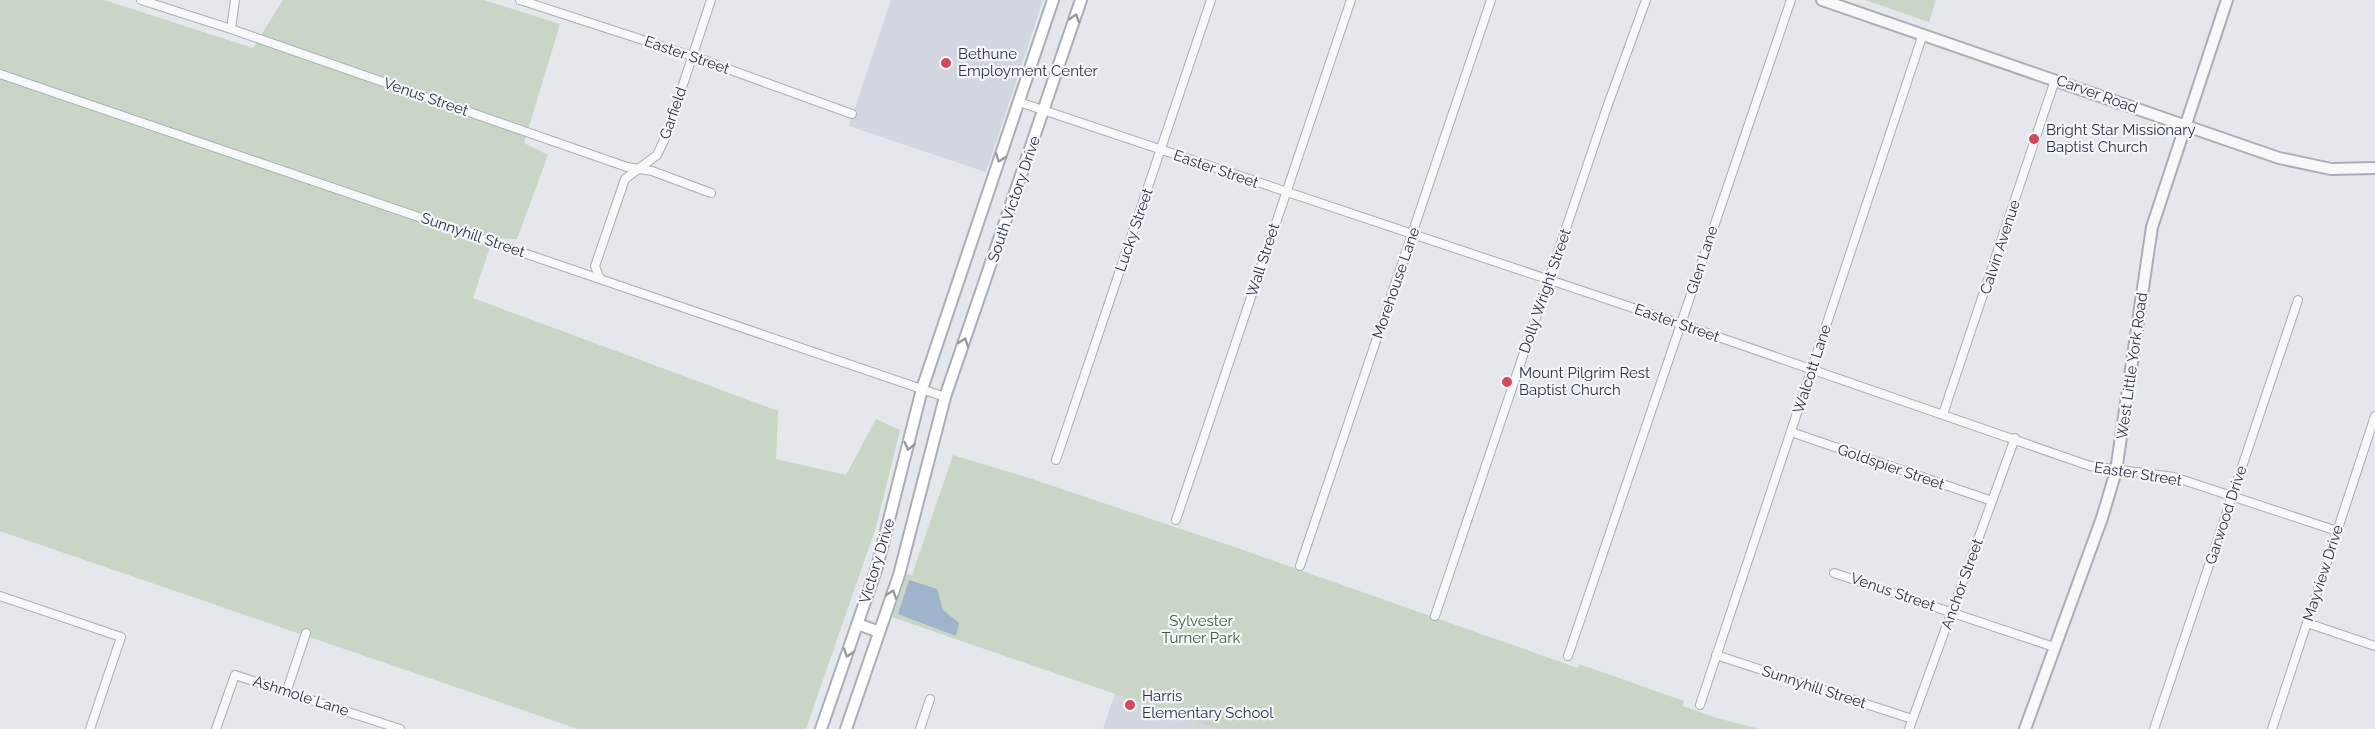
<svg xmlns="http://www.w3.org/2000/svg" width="2375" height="729" font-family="Raleway,sans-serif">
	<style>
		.built { fill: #d2d6de }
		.green { fill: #c9d6c5 }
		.water { fill: #9fb4cc }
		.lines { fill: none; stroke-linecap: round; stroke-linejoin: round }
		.minor-casing { stroke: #a9aeb7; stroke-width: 10 }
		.tertiary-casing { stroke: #a9aeb7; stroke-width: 14 }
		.secondary-casing { stroke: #a9aeb7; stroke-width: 14 }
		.minor { stroke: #f7f8fa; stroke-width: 8 }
		.tertiary { stroke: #f7f8fa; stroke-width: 10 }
		.secondary { stroke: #fff; stroke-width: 10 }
		.oneway { stroke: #959aa2 }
		.poi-dot { fill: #d1495b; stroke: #f4f6f9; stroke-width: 2 }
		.labels { text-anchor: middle; stroke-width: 4.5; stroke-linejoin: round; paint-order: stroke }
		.poi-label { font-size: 15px; fill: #2b3445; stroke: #f4f6f9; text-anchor: start }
		.street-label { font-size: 15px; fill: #2b3445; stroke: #f4f6f9 }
		.park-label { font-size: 15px; fill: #3f6138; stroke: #f4f6f9 }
	</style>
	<rect width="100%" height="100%" fill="#e4e7ec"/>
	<g class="built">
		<path d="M 891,0 L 1043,0 L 986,172 L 849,126 Z"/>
		<path d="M 1115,694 L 1216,729 L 1103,729 Z"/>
	</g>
	<g class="green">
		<path d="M 0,0 L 104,0 L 253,48 L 283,0 L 484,0 L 560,24 L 524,143 L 548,155 L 517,239 L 493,238 L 473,298 L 778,411 L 776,459 L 846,475 L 876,419 L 900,430 L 876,527 L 806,729 L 578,729 L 0,531 Z"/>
		<path d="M 1865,0 L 1936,0 L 1929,22 Z"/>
		<path d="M 953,455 L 1032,479 L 1237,548 L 1578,668 L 1579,664 L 1684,701 L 1683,706 L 1717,718 L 1760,729 L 1216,729 L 892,617 L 907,574 L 912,575 Z"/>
	</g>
	<path class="water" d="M 909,580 L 937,589 L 943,610 L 959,623 L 956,636 L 898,614 Z"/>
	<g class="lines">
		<g class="minor-casing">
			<g id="minor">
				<path d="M 141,0 L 231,29 L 627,167 L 652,171 L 711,193"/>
				<path d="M 520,0 L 692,56 L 852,114"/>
				<path d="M 231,29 L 235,0"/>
				<path d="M 0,74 L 945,397"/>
				<path d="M 1019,102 L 1681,324 L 2090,466 L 2174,477 L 2337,531"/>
				<path d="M 600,279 L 595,266 L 625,179 L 657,155 L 666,136 L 711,0"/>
				<path d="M 1943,414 L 2055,80"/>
				<path d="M 1791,432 L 1992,501"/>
				<path d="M 1056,460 L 1211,0"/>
				<path d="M 1176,520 L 1351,0"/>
				<path d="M 1300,566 L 1491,0"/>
				<path d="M 1834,573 L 2054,647"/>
				<path d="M 0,596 L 121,637 L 90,729"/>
				<path d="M 1435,616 L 1606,110 L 1646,0"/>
				<path d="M 2307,623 L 2375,646"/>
				<path d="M 1716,655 L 1912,719"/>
				<path d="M 1568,656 L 1791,0"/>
				<path d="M 287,690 L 306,633"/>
				<path d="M 1700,705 L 1923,34"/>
				<path d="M 216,729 L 235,675 L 400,729"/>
				<path d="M 920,729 L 930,699"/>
				<path d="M 1909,729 L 2015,438"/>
				<path d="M 2154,729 L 2298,300"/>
				<path d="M 2272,729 L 2375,416"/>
			</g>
		</g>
		<g class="tertiary-casing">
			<g id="tertiary">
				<path d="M 1822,0 L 2279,158 L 2331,169 L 2375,168"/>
				<path d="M 2025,729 L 2102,518 L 2116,471 L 2152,227 L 2227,0"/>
			</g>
		</g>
		<g class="secondary-casing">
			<g id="secondary">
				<path d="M 858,624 L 879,632"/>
				<path d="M 821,729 L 877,567 L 922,389 L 1053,0"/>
				<path d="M 846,729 L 899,575 L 945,397 L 1081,0"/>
			</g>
		</g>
		<use href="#minor" class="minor"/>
		<use href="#tertiary" class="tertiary"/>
		<use href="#secondary" class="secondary"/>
	</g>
	<defs><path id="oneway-chevron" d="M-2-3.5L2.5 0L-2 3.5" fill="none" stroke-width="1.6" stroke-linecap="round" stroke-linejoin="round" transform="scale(1.5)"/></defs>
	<g class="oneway">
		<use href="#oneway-chevron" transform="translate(1075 18) rotate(-72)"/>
		<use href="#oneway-chevron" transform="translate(1000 158) rotate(109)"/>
		<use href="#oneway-chevron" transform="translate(964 342) rotate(-71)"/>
		<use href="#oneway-chevron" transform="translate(909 446) rotate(103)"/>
		<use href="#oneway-chevron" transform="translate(892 594) rotate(-71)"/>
		<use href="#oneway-chevron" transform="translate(848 653) rotate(109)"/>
	</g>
	<g class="poi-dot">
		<circle cx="946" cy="63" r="6"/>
		<circle cx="2034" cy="139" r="6"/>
		<circle cx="1507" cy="382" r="6"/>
		<circle cx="1130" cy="705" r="6"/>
	</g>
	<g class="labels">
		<g class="poi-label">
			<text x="958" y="59">Bethune<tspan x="958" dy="17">Employment Center</tspan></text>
			<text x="2046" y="135">Bright Star Missionary<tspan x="2046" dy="17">Baptist Church</tspan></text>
			<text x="1519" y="378">Mount Pilgrim Rest<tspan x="1519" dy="17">Baptist Church</tspan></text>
			<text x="1142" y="701">Harris<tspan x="1142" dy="17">Elementary School</tspan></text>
		</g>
		<g class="street-label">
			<text transform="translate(687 55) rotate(19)" y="5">Easter Street</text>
			<text transform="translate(2097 94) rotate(20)" y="5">Carver Road</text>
			<text transform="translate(426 97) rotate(19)" y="5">Venus Street</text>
			<text transform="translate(673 113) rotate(-71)" y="5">Garfield</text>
			<text transform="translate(1216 169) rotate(19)" y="5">Easter Street</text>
			<text transform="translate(1014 199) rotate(-71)" y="5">South Victory Drive</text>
			<text transform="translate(1134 230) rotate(-71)" y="5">Lucky Street</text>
			<text transform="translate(473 235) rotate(19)" y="5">Sunnyhill Street</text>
			<text transform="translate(2000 247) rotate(-72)" y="5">Calvin Avenue</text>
			<text transform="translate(1263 260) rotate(-72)" y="5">Wall Street</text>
			<text transform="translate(1702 260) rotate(-72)" y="5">Glen Lane</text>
			<text transform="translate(1396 283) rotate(-71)" y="5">Morehouse Lane</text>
			<text transform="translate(1545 291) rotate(-71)" y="5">Dolly Wright Street</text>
			<text transform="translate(1677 323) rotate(19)" y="5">Easter Street</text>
			<text transform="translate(2132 366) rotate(-82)" y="5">West Little York Road</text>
			<text transform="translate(1812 369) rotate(-72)" y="5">Walcott Lane</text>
			<text transform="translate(1891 467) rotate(19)" y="5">Goldspier Street</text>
			<text transform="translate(2138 474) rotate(9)" y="5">Easter Street</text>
			<text transform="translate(2226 515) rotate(-72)" y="5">Garwood Drive</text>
			<text transform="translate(877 561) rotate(-73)" y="5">Victory Drive</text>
			<text transform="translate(2323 573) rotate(-72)" y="5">Mayview Drive</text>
			<text transform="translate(1962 584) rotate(-70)" y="5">Anchor Street</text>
			<text transform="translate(1893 592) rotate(19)" y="5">Venus Street</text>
			<text transform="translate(1814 687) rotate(18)" y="5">Sunnyhill Street</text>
			<text transform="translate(301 696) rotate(18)" y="5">Ashmole Lane</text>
		</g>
		<g class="park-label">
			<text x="1201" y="626">Sylvester<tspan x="1201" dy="17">Turner Park</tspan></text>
		</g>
	</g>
</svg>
